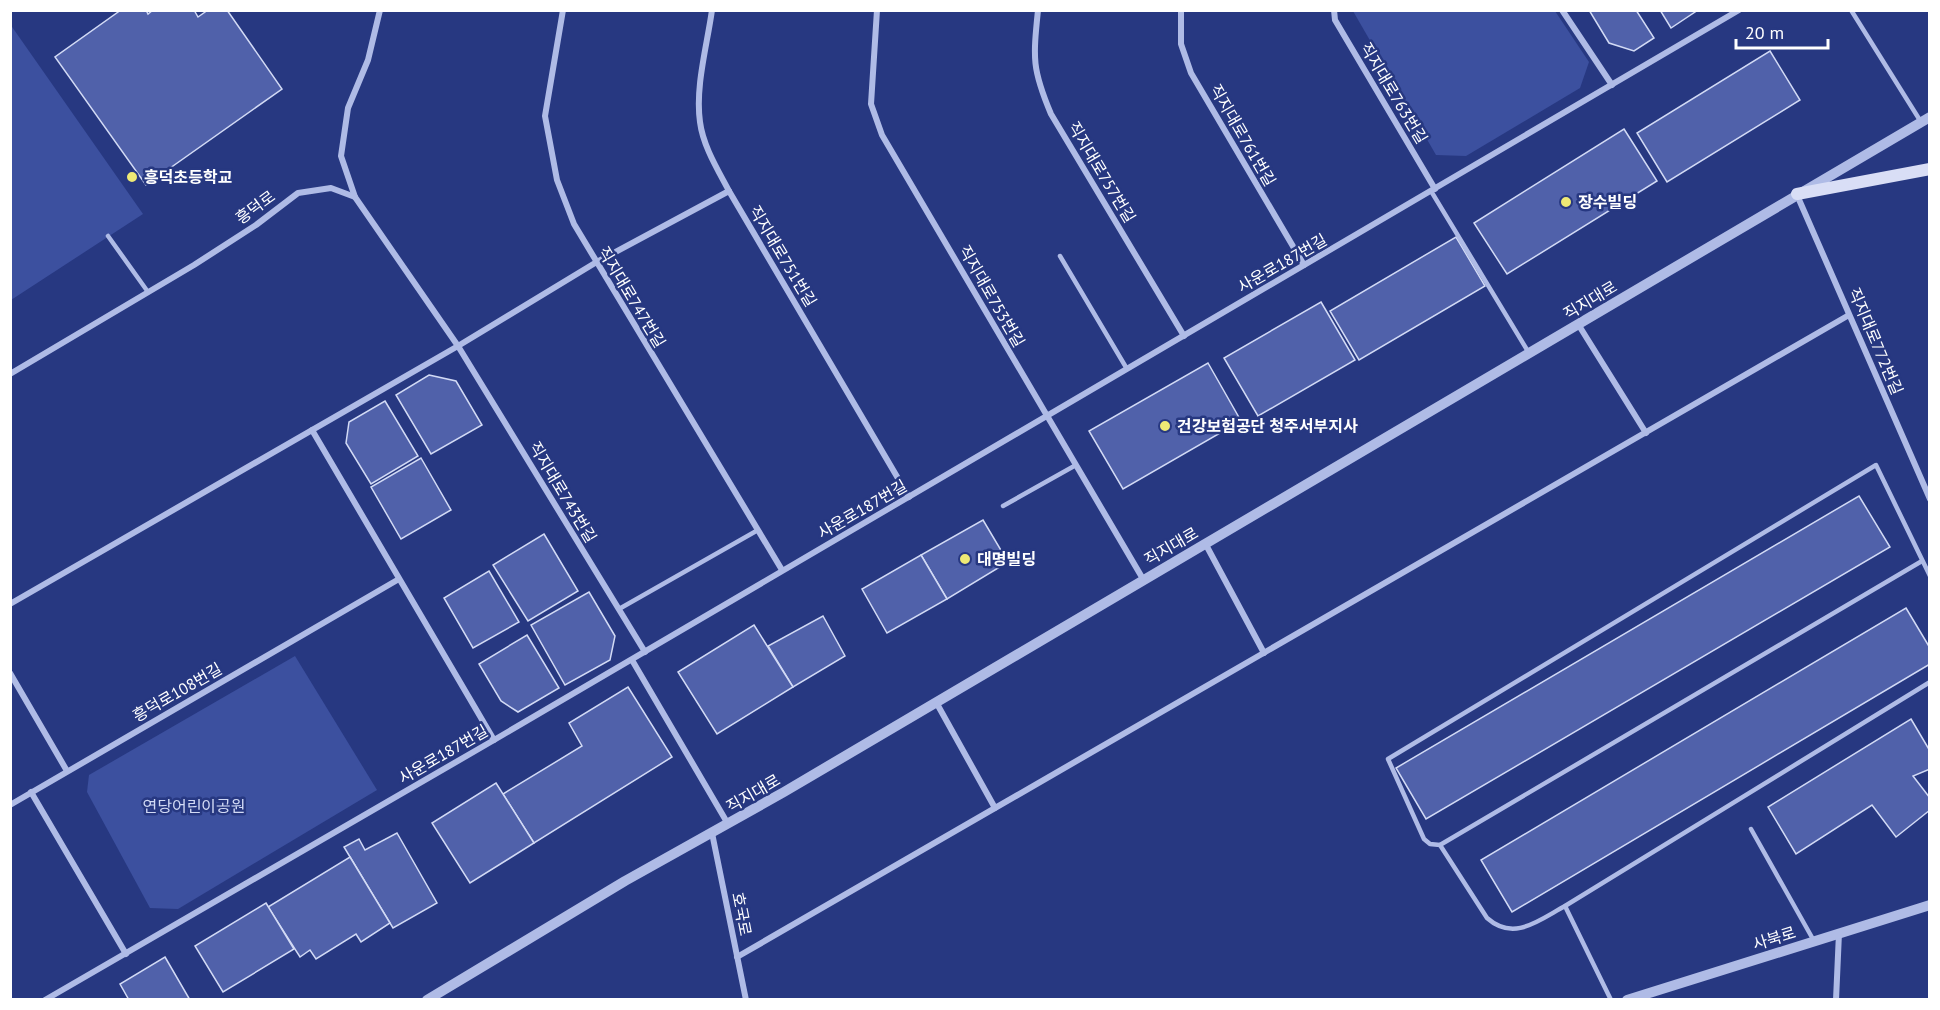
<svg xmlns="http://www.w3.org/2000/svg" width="1940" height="1010" font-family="'PT Sans','Noto Sans KR',sans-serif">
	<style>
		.green { fill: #3c509f }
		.building { fill: #5061aa; stroke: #d2daf5; stroke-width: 1.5 }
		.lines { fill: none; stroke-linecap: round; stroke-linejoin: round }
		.service { stroke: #afbbe6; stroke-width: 4.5 }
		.minor { stroke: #afbbe6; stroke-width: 6 }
		.tertiary { stroke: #afbbe6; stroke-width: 10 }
		.secondary { stroke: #d9def6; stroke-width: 12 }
		.poi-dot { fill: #eee975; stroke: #273881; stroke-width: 2 }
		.labels { text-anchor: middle; stroke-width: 5; stroke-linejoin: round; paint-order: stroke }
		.street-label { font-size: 16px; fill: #fff; stroke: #273881 }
		.poi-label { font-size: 16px; font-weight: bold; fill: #fff; stroke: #273881; text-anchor: start }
		.park-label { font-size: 16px; fill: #d2daf5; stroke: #273881 }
	</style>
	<rect width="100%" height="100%" fill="#273881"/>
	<g class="green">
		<path d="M 1353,11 L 1555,11 L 1589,62 L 1580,88 L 1466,156 L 1436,155 Z"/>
		<path d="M 10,24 L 143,214 L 11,300 L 10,300 Z"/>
		<path d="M 295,656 L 377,790 L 178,909 L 150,908 L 87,792 L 89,775 Z"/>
	</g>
	<g class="building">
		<path d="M 121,10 L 146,10 L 148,14 L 153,10 L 194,10 L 198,17 L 208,10 L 227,10 L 282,89 L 146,185 L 55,57 Z"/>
		<path d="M 1589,10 L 1636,10 L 1654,38 L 1634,51 L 1609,43 Z"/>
		<path d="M 1660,10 L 1698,10 L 1671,28 Z"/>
		<path d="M 1770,51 L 1800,100 L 1667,182 L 1637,133 Z"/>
		<path d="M 1624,129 L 1657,181 L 1507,274 L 1474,223 Z"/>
		<path d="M 1456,237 L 1485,286 L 1359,360 L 1330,311 Z"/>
		<path d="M 1321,302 L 1355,360 L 1258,416 L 1224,358 Z"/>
		<path d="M 1208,363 L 1241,421 L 1123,489 L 1089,431 Z"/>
		<path d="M 429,375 L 456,381 L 482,425 L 431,454 L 396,395 Z"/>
		<path d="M 385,401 L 418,456 L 371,484 L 346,443 L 349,422 Z"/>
		<path d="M 421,458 L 451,510 L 401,539 L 371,487 Z"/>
		<path d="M 1859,496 L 1890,547 L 1426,819 L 1396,768 Z"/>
		<path d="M 983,520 L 1008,562 L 947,599 L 921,555 Z"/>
		<path d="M 544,534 L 578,591 L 528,621 L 493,565 Z"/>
		<path d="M 921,555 L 947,599 L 887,633 L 862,589 Z"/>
		<path d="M 489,571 L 519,622 L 473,648 L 444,598 Z"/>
		<path d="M 589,592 L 615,636 L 610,660 L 565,685 L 531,625 Z"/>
		<path d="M 1906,608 L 1930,648 L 1930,664 L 1512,912 L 1481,860 Z"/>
		<path d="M 823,616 L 845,656 L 793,687 L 768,646 Z"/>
		<path d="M 754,625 L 793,687 L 717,734 L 678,672 Z"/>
		<path d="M 527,635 L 559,688 L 518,712 L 501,701 L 479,664 Z"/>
		<path d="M 628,687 L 672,757 L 534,843 L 503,794 L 582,746 L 569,723 Z"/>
		<path d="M 1911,719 L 1930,751 L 1930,769 L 1913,776 L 1930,798 L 1930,810 L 1896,837 L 1872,805 L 1796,854 L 1768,807 Z"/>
		<path d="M 496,783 L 534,843 L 470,883 L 432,823 Z"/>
		<path d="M 397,833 L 437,903 L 393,928 L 344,847 L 359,839 L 365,850 Z"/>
		<path d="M 350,857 L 390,923 L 361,942 L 356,934 L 316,959 L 310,950 L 300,957 L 268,907 Z"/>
		<path d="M 266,903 L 294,949 L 223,992 L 195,946 Z"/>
		<path d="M 165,957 L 190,1000 L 129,1000 L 120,984 Z"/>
	</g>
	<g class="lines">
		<g class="service">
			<path d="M 1851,10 L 1921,122"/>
			<path d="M 1431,191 L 1529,353"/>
			<path d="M 108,236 L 148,292"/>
			<path d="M 1060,256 L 1127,369"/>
			<path d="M 1003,506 L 1076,465"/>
			<path d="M 1930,576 L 1876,465 L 1388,759 L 1424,839 L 1430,844 L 1440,845 L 1487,918 C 1514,942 1539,920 1565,906 L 1930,682"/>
			<path d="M 619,609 L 758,530"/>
			<path d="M 1751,829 L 1814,941"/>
			<path d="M 1440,845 L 1922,561"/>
			<path d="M 1565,906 L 1611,1000"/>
		</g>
		<g class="minor">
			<path d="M 380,10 L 368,60 L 348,108 L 341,156 L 355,197 L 458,346 L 645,652"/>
			<path d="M 563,10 L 545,116 L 557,180 L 574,224 L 782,570"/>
			<path d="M 712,10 C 707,46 695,87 700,122 C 703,146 718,170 729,191 L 909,497"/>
			<path d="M 877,10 L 871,104 L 882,135 L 1143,579"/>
			<path d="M 1038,10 C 1033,59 1032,69 1051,114 L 1184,336"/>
			<path d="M 1181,10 L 1181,44 L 1191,73 L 1304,265"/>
			<path d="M 1334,10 L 1335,20 L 1435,189"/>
			<path d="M 1562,10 L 1612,85"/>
			<path d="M 1797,195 L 1930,499"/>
			<path d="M 1578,324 L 1646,433"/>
			<path d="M 10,374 L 194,265 L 256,225 L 298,193 L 331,188 L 355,197"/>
			<path d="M 312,430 L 494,740"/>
			<path d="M 1205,543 L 1264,653"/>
			<path d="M 10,604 L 458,346 L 595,263 L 729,191"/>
			<path d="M 632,660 L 728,824"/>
			<path d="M 10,673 L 67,771"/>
			<path d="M 936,702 L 995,808"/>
			<path d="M 31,792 L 126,954"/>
			<path d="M 10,805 L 399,579"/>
			<path d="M 712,833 L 746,1000"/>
			<path d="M 737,957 L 1849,315"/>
			<path d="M 45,1000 L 494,740 L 1739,10"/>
			<path d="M 1836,1000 L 1839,933"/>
		</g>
		<g class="tertiary">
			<path d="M 427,1000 L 625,881 L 784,792 L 1930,117"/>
			<path d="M 1627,1000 L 1930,905"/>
		</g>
		<path class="secondary" d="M 1797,194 L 1930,169"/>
	</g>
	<g class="poi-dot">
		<circle cx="132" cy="177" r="6"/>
		<circle cx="1566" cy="202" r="6"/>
		<circle cx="1165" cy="426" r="6"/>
		<circle cx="965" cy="559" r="6"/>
	</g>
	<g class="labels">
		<g class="street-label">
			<text transform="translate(1394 93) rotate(59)" y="6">직지대로763번길</text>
			<text transform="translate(1243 135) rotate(60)" y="6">직지대로761번길</text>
			<text transform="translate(1102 172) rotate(59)" y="6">직지대로757번길</text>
			<text transform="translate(255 207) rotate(-36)" y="6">흥덕로</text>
			<text transform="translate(783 256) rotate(59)" y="6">직지대로751번길</text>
			<text transform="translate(1282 263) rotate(-30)" y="6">사운로187번길</text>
			<text transform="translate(992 296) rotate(60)" y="6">직지대로753번길</text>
			<text transform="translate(632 297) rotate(59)" y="6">직지대로747번길</text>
			<text transform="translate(1590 300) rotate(-31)" y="6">직지대로</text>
			<text transform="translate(1876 341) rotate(67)" y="6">직지대로772번길</text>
			<text transform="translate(563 492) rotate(59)" y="6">직지대로743번길</text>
			<text transform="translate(862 509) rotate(-30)" y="6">사운로187번길</text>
			<text transform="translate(1171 546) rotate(-30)" y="6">직지대로</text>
			<text transform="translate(177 692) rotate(-30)" y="6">흥덕로108번길</text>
			<text transform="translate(443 754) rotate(-30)" y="6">사운로187번길</text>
			<text transform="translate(753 793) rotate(-30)" y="6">직지대로</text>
			<text transform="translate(742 914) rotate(79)" y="6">호국로</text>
			<text transform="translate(1774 938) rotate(-17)" y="6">사북로</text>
		</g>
		<g class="poi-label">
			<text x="144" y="183">흥덕초등학교</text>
			<text x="1578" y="208">장수빌딩</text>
			<text x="1177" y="432">건강보험공단 청주서부지사</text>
			<text x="977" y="565">대명빌딩</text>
		</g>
		<g class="park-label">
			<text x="194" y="812">연당어린이공원</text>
		</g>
	</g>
	<rect width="1940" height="1010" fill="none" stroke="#ffffff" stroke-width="24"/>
	<path d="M1736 39v9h92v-9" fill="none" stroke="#ffffff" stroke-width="3"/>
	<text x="1745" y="39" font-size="18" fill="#ffffff" stroke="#273881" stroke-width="4.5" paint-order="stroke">20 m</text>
</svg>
